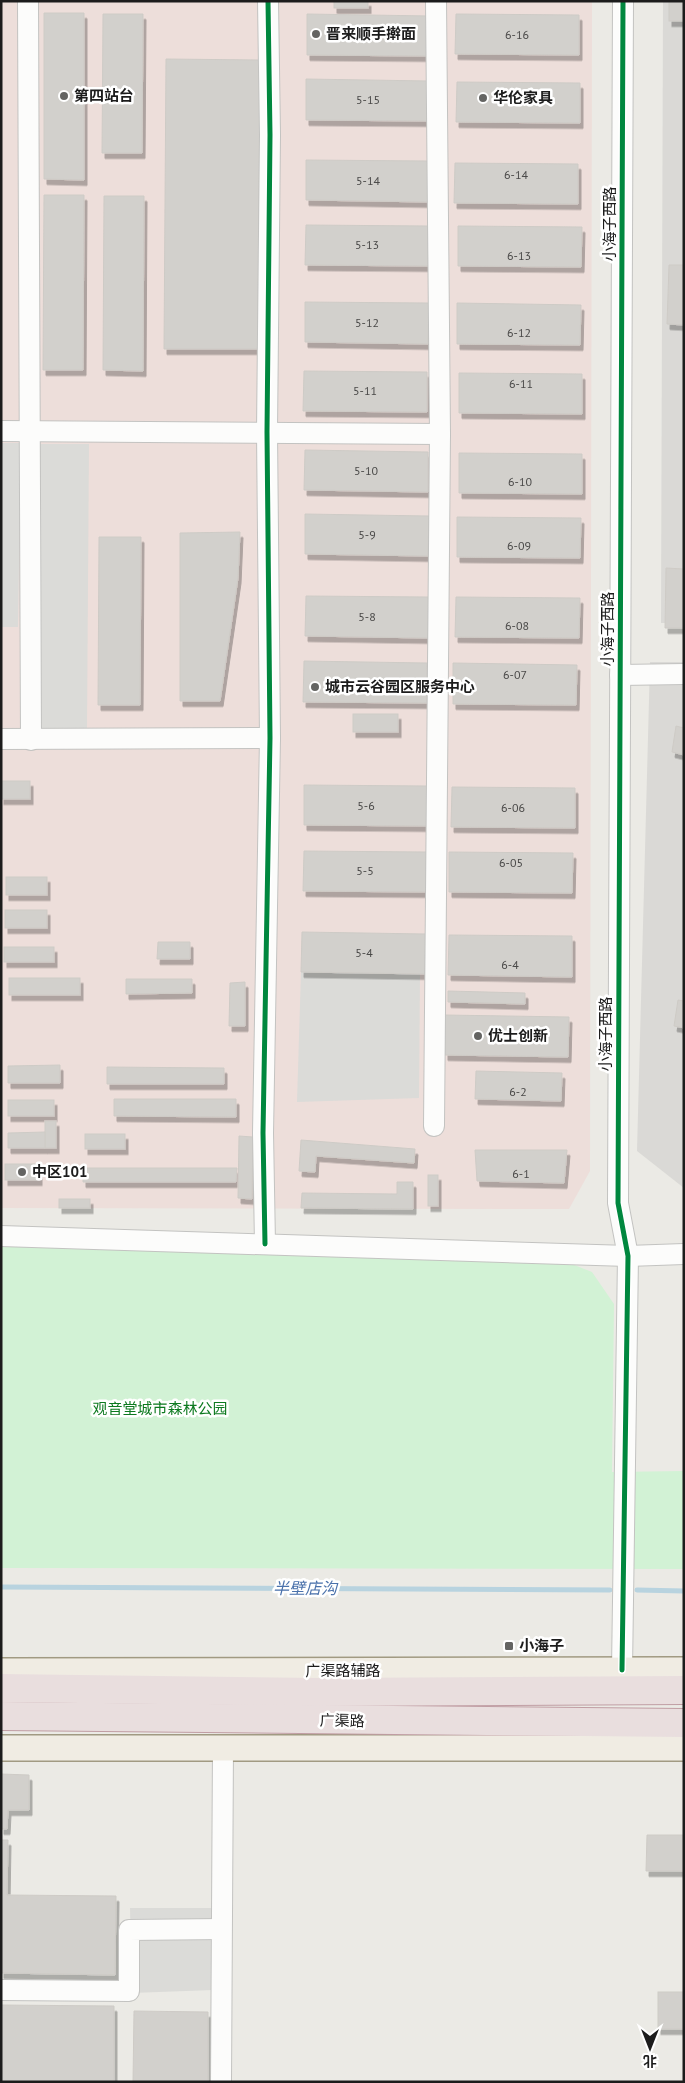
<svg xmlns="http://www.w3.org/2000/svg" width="685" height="2083" font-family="'PT Sans','Noto Sans SC',sans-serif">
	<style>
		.residential { fill: #dad9d6 }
		.commercial { fill: #eddeda }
		.park { fill: #d2f2d5 }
		.parking { fill: #dbdbd8 }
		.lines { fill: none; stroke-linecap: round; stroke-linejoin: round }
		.stream { stroke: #b8d3df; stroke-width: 5 }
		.building { fill: #d2d0cc; stroke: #cecbc6; filter: url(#shadow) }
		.minor-casing { stroke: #c3c3c1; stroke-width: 22 }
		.major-casing { stroke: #a19a82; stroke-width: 28 }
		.highway-casing { stroke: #c09da3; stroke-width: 30 }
		.minor { stroke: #fcfcfb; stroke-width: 20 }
		.major { stroke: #f0ece3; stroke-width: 25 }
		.highway { stroke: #e9dede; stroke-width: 28 }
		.cycleway-casing { stroke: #fff; stroke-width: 8 }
		.cycleway { stroke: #00873e; stroke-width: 5 }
		.poi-dot { fill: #646462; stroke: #fff; stroke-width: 2 }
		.labels { text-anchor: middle; stroke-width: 5; stroke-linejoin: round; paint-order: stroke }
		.number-label { font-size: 12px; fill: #4a4948 }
		.poi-label { font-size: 15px; font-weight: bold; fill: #1c1c1c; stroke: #fff; text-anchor: start }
		.street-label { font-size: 15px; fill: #1c1c1c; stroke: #fff }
		.park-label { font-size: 15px; fill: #0c791f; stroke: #fff }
		.water-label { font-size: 16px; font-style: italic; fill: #4a71ab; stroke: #fff }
	</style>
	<defs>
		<filter id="shadow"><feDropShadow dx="3" dy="5.5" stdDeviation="0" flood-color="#0004"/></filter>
	</defs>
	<rect width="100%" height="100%" fill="#ebeae5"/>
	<g class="residential">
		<path d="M 663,1 L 684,1 L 684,623 L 661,623 Z"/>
		<path d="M 650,662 L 684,662 L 684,1188 L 637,1151 Z"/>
	</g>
	<path class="commercial" d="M 1,1 L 592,1 L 590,1171 L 569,1209 L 1,1208 Z"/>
	<path class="park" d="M 1,1246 L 564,1261 L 592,1272 L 614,1304 L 612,1472 L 684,1471 L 684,1569 L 1,1568 Z"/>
	<g class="parking">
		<path d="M 1,443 L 21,443 L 18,627 L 1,627 Z"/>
		<path d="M 39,444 L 89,444 L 87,729 L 38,728 Z"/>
		<path d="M 301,972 L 420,974 L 419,1098 L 297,1102 Z"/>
		<path d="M 130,1908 L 213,1908 L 213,1990 L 132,1993 Z"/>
	</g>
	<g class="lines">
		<g class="stream">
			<path d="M 1,1587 L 610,1590"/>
			<path d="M 637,1590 L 684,1591"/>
		</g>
	</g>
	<g class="building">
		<rect x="334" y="1" width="34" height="7"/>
		<rect x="669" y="1" width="15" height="20"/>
		<path d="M 44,13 L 84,13 L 84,180 L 44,179 Z"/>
		<path d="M 103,14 L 143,14 L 142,153 L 102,153 Z"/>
		<path d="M 307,14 L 431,16 L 430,56 L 307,55 Z"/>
		<path d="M 456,14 L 579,15 L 579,55 L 455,54 Z"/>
		<path d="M 166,59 L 260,60 L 258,349 L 164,349 Z"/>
		<path d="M 306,79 L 430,81 L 429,121 L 306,120 Z"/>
		<path d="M 457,82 L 580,83 L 580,123 L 456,122 Z"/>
		<path d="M 306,160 L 430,161 L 429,202 L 306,200 Z"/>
		<path d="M 455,163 L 578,164 L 578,204 L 454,203 Z"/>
		<path d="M 44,195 L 84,195 L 83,370 L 43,370 Z"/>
		<path d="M 104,196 L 144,196 L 143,371 L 103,370 Z"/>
		<path d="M 306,225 L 429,226 L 429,266 L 305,265 Z"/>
		<path d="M 458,226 L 582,227 L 581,267 L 458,266 Z"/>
		<path d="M 669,265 L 684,265 L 684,325 L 667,324 Z"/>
		<path d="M 305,302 L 429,303 L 428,344 L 305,342 Z"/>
		<path d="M 457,303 L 581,305 L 580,345 L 457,344 Z"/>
		<path d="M 304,371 L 427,372 L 427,412 L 303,411 Z"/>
		<path d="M 459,373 L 582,374 L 582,414 L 459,413 Z"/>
		<path d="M 305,450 L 428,452 L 428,492 L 304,490 Z"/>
		<path d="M 459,453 L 582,454 L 582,494 L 459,493 Z"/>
		<path d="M 305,514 L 429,516 L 428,556 L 305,554 Z"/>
		<path d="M 457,517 L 581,518 L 580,558 L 457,557 Z"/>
		<path d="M 240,532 L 238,578 L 220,701 L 180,701 L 180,533 Z"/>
		<path d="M 99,537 L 141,537 L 140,705 L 98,705 Z"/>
		<path d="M 666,568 L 684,569 L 684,628 L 665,628 Z"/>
		<path d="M 306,596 L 429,597 L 429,638 L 305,636 Z"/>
		<path d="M 456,597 L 580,598 L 579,638 L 455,637 Z"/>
		<path d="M 304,661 L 427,663 L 427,703 L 303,702 Z"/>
		<path d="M 453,663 L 577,665 L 576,705 L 453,704 Z"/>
		<rect x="353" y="714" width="45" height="18"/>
		<path d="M 676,726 L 684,728 L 684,755 L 672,752 Z"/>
		<rect x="1" y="781" width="29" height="18"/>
		<path d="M 304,785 L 428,786 L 427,826 L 304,825 Z"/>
		<path d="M 452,787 L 575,788 L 575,828 L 451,827 Z"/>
		<path d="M 304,851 L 427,852 L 427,892 L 303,891 Z"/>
		<path d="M 449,852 L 573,853 L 572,893 L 449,892 Z"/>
		<rect x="6" y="877" width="41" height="18"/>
		<rect x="5" y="910" width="42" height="18"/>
		<path d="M 302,932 L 426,934 L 425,974 L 301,972 Z"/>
		<path d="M 449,935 L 572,936 L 572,977 L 448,975 Z"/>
		<path d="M 158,942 L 190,942 L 190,959 L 157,959 Z"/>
		<rect x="4" y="947" width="50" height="15"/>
		<rect x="9" y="978" width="71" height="17"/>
		<path d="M 126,979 L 192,979 L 192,993 L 126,994 Z"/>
		<path d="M 245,982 L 245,1026 L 229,1026 L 230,983 Z"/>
		<path d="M 448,991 L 525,993 L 525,1004 L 448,1002 Z"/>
		<path d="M 678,1000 L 684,1001 L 684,1028 L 674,1026 Z"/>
		<path d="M 445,1015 L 569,1017 L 568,1057 L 445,1055 Z"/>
		<path d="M 60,1065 L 60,1083 L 8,1083 L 8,1066 Z"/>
		<path d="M 107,1067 L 224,1068 L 224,1084 L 107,1084 Z"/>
		<path d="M 476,1071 L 562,1073 L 561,1101 L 475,1099 Z"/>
		<path d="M 114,1099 L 236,1099 L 236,1117 L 114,1116 Z"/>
		<rect x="8" y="1100" width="46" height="16"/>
		<rect x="45" y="1121" width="11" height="27"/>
		<path d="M 45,1132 L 45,1148 L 8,1148 L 8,1133 Z"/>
		<rect x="85" y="1134" width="40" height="15"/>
		<path d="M 239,1136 L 253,1137 L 252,1199 L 238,1198 Z"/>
		<path d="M 301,1140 L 415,1149 L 414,1163 L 316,1156 L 315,1172 L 299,1171 Z"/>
		<path d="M 475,1150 L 567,1150 L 564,1183 L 477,1181 Z"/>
		<rect x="5" y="1164" width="34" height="16"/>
		<path d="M 83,1168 L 237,1168 L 236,1182 L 83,1182 Z"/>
		<rect x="428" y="1175" width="10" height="31"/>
		<path d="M 397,1182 L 413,1182 L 413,1209 L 301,1208 L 302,1193 L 397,1194 Z"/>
		<rect x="59" y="1199" width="31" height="9"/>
		<path d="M 1,1774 L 29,1775 L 29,1810 L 8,1810 L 7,1829 L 1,1829 Z"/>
		<path d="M 647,1835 L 684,1835 L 684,1871 L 646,1871 Z"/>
		<path d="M 1,1840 L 8,1840 L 7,1895 L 116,1896 L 115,1975 L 1,1973 Z"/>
		<rect x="658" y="1992" width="26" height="37"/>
		<path d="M 1,2005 L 114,2006 L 114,2082 L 1,2082 Z"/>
		<path d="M 134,2011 L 208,2012 L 208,2082 L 133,2082 Z"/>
	</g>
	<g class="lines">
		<g class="minor-casing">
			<g id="minor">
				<path d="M 28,1 L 31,740"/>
				<path d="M 1,431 L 440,434"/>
				<path d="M 620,675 L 684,674"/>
				<path d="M 1,739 L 270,738"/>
				<path d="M 434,1126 L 440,434 L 436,1"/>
				<path d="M 1,1236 L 628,1256 L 684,1254"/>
				<path d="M 265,1244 L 263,1133 L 270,738 L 267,432 L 270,135 L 268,1"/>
				<path d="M 622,1670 L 628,1256 L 618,1203 L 623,1"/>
				<path d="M 1,1990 L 129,1991 L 129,1930 L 221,1929"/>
				<path d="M 221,2082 L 223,1748"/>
			</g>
		</g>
		<g class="major-casing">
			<g id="major">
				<path d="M 1,1671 L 684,1670"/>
				<path d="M 1,1748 L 684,1748"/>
			</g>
		</g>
		<g class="highway-casing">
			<g id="highway">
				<path d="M 1,1688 L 319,1692 L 684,1690"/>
				<path d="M 1,1716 L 684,1723"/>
			</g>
		</g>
		<use href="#minor" class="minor"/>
		<use href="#major" class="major"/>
		<use href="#highway" class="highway"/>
		<g class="cycleway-casing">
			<g id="cycleway">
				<path d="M 265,1244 L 263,1133 L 270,738 L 267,432 L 270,135 L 268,1"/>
				<path d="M 622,1670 L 628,1256 L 618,1203 L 623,1"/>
			</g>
		</g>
		<use href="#cycleway" class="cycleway"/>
	</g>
	<g class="poi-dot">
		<circle cx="316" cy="34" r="5"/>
		<circle cx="64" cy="96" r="5"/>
		<circle cx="483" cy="98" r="5"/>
		<circle cx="315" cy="687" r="5"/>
		<circle cx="478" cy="1036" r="5"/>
		<circle cx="22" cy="1172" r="5"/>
		<rect x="504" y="1641" width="10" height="10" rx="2.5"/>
	</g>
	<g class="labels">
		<g class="number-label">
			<text x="517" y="39">6-16</text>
			<text x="368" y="104">5-15</text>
			<text x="516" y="179">6-14</text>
			<text x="368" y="185">5-14</text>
			<text x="367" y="249">5-13</text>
			<text x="519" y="260">6-13</text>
			<text x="367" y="327">5-12</text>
			<text x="519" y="337">6-12</text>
			<text x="521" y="388">6-11</text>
			<text x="365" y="395">5-11</text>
			<text x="366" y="475">5-10</text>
			<text x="520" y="486">6-10</text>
			<text x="367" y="539">5-9</text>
			<text x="519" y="550">6-09</text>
			<text x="367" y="621">5-8</text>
			<text x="517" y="630">6-08</text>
			<text x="515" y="679">6-07</text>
			<text x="366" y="810">5-6</text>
			<text x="513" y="812">6-06</text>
			<text x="511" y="867">6-05</text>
			<text x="365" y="875">5-5</text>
			<text x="364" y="957">5-4</text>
			<text x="510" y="969">6-4</text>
			<text x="518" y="1096">6-2</text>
			<text x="521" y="1178">6-1</text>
		</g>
		<g class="poi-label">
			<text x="326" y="39">晋来顺手擀面</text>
			<text x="74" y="101">第四站台</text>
			<text x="493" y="103">华伦家具</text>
			<text x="325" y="692">城市云谷园区服务中心</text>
			<text x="488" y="1041">优士创新</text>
			<text x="32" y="1177">中区101</text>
			<text x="519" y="1651">小海子</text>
		</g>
		<g class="street-label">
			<text transform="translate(610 224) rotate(-90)" y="5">小海子西路</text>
			<text transform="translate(608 629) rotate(-90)" y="5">小海子西路</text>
			<text transform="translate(606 1034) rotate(-90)" y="5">小海子西路</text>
			<text x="343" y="1676">广渠路辅路</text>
			<text transform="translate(342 1721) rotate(1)" y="5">广渠路</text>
		</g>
		<g class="park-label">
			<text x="160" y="1414">观音堂城市森林公园</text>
		</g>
		<g class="water-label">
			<text x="305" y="1594">半壁店沟</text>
		</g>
	</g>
	<rect width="685" height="2083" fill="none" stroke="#1c1c1c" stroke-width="5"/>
	<g transform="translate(650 2048) rotate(180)" stroke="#ffffff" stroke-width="4" paint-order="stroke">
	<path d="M0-4L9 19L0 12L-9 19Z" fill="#1c1c1c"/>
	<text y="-8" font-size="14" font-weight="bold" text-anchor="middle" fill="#1c1c1c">北</text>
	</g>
</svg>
